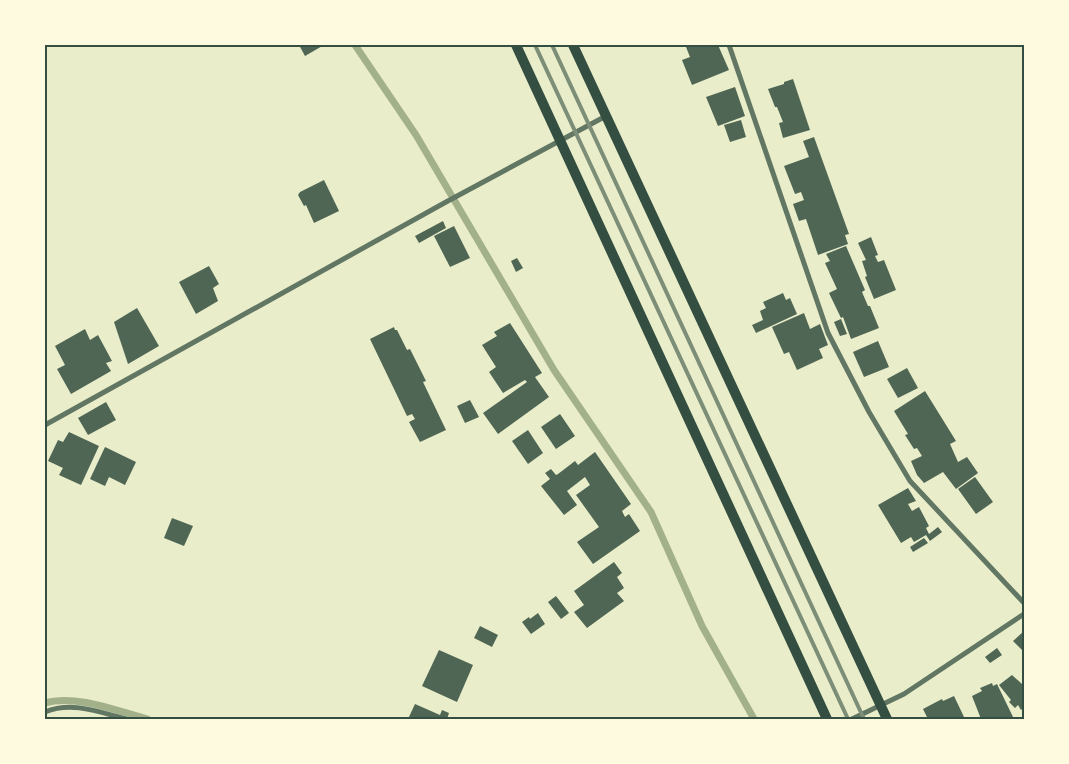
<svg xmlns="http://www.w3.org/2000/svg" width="1069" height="764" font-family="Literata,serif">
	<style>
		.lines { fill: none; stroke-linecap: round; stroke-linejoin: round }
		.stream { stroke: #a3b18a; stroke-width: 7 }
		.building { fill: #4f6655 }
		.minor { stroke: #617663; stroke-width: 5 }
		.secondary { stroke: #344e41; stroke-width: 10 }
		.rail { stroke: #7c8e77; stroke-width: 4 }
		.neatline { fill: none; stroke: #344e41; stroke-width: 2 }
	</style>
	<rect width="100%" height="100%" fill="#e9edc9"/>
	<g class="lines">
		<g class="stream">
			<path d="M 355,45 L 416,135 L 554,370 L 651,512 L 702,626 L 754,719"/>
			<path d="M 45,703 C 76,694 117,711 147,719"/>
		</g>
	</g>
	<g class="building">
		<path d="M 299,45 L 324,45 L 305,56 Z"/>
		<path d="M 690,45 L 718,45 L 729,70 L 692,85 L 682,60 L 690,57 L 686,47 Z"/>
		<path d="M 793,79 L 810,130 L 783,138 L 779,123 L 783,122 L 777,107 L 775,107 L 768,89 L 784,84 L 784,82 Z"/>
		<path d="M 735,87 L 745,116 L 718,126 L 706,97 Z"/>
		<path d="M 741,120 L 746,137 L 730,142 L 724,125 Z"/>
		<path d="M 814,137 L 849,234 L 845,235 L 848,244 L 818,255 L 806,219 L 799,221 L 793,204 L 804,200 L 801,192 L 795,194 L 784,166 L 809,157 L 803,141 Z"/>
		<path d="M 324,180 L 339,211 L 314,223 L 306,205 L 304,206 L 298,195 L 300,192 Z"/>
		<path d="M 443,221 L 446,228 L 419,243 L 415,236 Z"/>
		<path d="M 454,226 L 470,258 L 450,267 L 434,236 Z"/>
		<path d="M 871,237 L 878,255 L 875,256 L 878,262 L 884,260 L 896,290 L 874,299 L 865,277 L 867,276 L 862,261 L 866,260 L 858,243 Z"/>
		<path d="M 846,246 L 865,290 L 862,292 L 868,306 L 870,306 L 879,328 L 851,339 L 843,317 L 841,318 L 829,293 L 837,289 L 825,263 L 830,261 L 826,254 Z"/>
		<path d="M 517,258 L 523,268 L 516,272 L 511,261 Z"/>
		<path d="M 209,266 L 219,284 L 213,288 L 218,301 L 196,314 L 179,282 Z"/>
		<path d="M 783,293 L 786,300 L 790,298 L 797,314 L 756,333 L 752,325 L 763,320 L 760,311 L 766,308 L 763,302 Z"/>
		<path d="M 137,308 L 159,346 L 128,364 L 114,322 Z"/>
		<path d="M 804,313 L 810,329 L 820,324 L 828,345 L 819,349 L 823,358 L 797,370 L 789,352 L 784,354 L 772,327 Z"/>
		<path d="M 841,319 L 847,334 L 840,336 L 834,322 Z"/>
		<path d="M 510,323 L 542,373 L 535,377 L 549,397 L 498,434 L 483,413 L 527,382 L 525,380 L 503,393 L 489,372 L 496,367 L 482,345 L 497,336 L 494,332 Z"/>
		<path d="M 394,327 L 395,330 L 397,330 L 407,350 L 410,349 L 426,381 L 423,382 L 446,430 L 420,442 L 409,422 L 415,419 L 412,414 L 407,416 L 370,339 Z"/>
		<path d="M 85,329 L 90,340 L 98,335 L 112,361 L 106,363 L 111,371 L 71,394 L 57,369 L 65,365 L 55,346 Z"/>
		<path d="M 878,341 L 889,367 L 864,377 L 853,352 Z"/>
		<path d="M 907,368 L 918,388 L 898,398 L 887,379 Z"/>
		<path d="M 925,391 L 956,441 L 950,444 L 958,462 L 967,457 L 978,473 L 956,489 L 943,472 L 924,483 L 917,475 L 911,461 L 922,456 L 917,448 L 914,449 L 905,435 L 908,434 L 894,411 Z"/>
		<path d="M 470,400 L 479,417 L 465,423 L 457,406 Z"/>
		<path d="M 106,402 L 116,420 L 88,435 L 78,418 Z"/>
		<path d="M 560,414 L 575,436 L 556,449 L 541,427 Z"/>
		<path d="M 528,430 L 543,453 L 528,464 L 512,441 Z"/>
		<path d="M 69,432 L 99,446 L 81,485 L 59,475 L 63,468 L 48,461 L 58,440 L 63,442 Z"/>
		<path d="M 105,447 L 136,462 L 125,485 L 109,477 L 105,486 L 90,479 Z"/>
		<path d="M 595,452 L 631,504 L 622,511 L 625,517 L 629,514 L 640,531 L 593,564 L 577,542 L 599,527 L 576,495 L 590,485 L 585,477 L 567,491 L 577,505 L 564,515 L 541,486 L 550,479 L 545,473 L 551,469 L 556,475 L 558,474 L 575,461 L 578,465 Z"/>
		<path d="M 975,477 L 993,502 L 976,514 L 958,489 Z"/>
		<path d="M 908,488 L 916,501 L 908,504 L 912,511 L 919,507 L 929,526 L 926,528 L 929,534 L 938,527 L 942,532 L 930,541 L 926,535 L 914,542 L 911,537 L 901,543 L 878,505 Z"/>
		<path d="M 172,518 L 193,526 L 184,546 L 164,538 Z"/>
		<path d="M 924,538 L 928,543 L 913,552 L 910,547 Z"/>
		<path d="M 614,562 L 622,573 L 617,577 L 624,588 L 617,593 L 624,601 L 587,628 L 574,612 L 584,605 L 574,591 Z"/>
		<path d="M 556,596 L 569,613 L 561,619 L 548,602 Z"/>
		<path d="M 538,613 L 545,624 L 531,634 L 522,622 L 529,617 L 530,619 Z"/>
		<path d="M 480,626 L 498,635 L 492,647 L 474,638 Z"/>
		<path d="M 1024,631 L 1024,648 L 1022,650 L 1013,641 Z"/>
		<path d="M 997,648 L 1002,655 L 990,663 L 985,657 Z"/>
		<path d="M 439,650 L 473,665 L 457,702 L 422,686 Z"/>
		<path d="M 1012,675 L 1022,684 L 1024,682 L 1024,707 L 1021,710 L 1018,705 L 1015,708 L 1009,702 L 1011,700 L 999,685 Z"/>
		<path d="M 992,683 L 993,686 L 997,684 L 1014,719 L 981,719 L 972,696 L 982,691 L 980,688 Z"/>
		<path d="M 954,696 L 964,717 L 959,719 L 928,719 L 923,709 L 942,699 L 943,701 Z"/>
		<path d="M 415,704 L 440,715 L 442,710 L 449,713 L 447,719 L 408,719 Z"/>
	</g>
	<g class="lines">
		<g class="minor">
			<path d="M 729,45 L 828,333 L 869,412 L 910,481 L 1024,603"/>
			<path d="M 45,425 L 446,202 L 606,116"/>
			<path d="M 45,712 C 72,701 99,712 126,719"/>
			<path d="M 852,719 L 904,694 L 1024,614"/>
		</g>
		<g class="secondary">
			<path d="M 516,45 L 827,719"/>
			<path d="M 573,45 L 887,719"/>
		</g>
		<g class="rail">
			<path d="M 535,45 L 848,719"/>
			<path d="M 552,45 L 864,719"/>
		</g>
	</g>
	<rect width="1069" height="764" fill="none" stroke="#fefae0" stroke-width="92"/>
	<rect x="46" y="46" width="977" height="672" class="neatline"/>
</svg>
